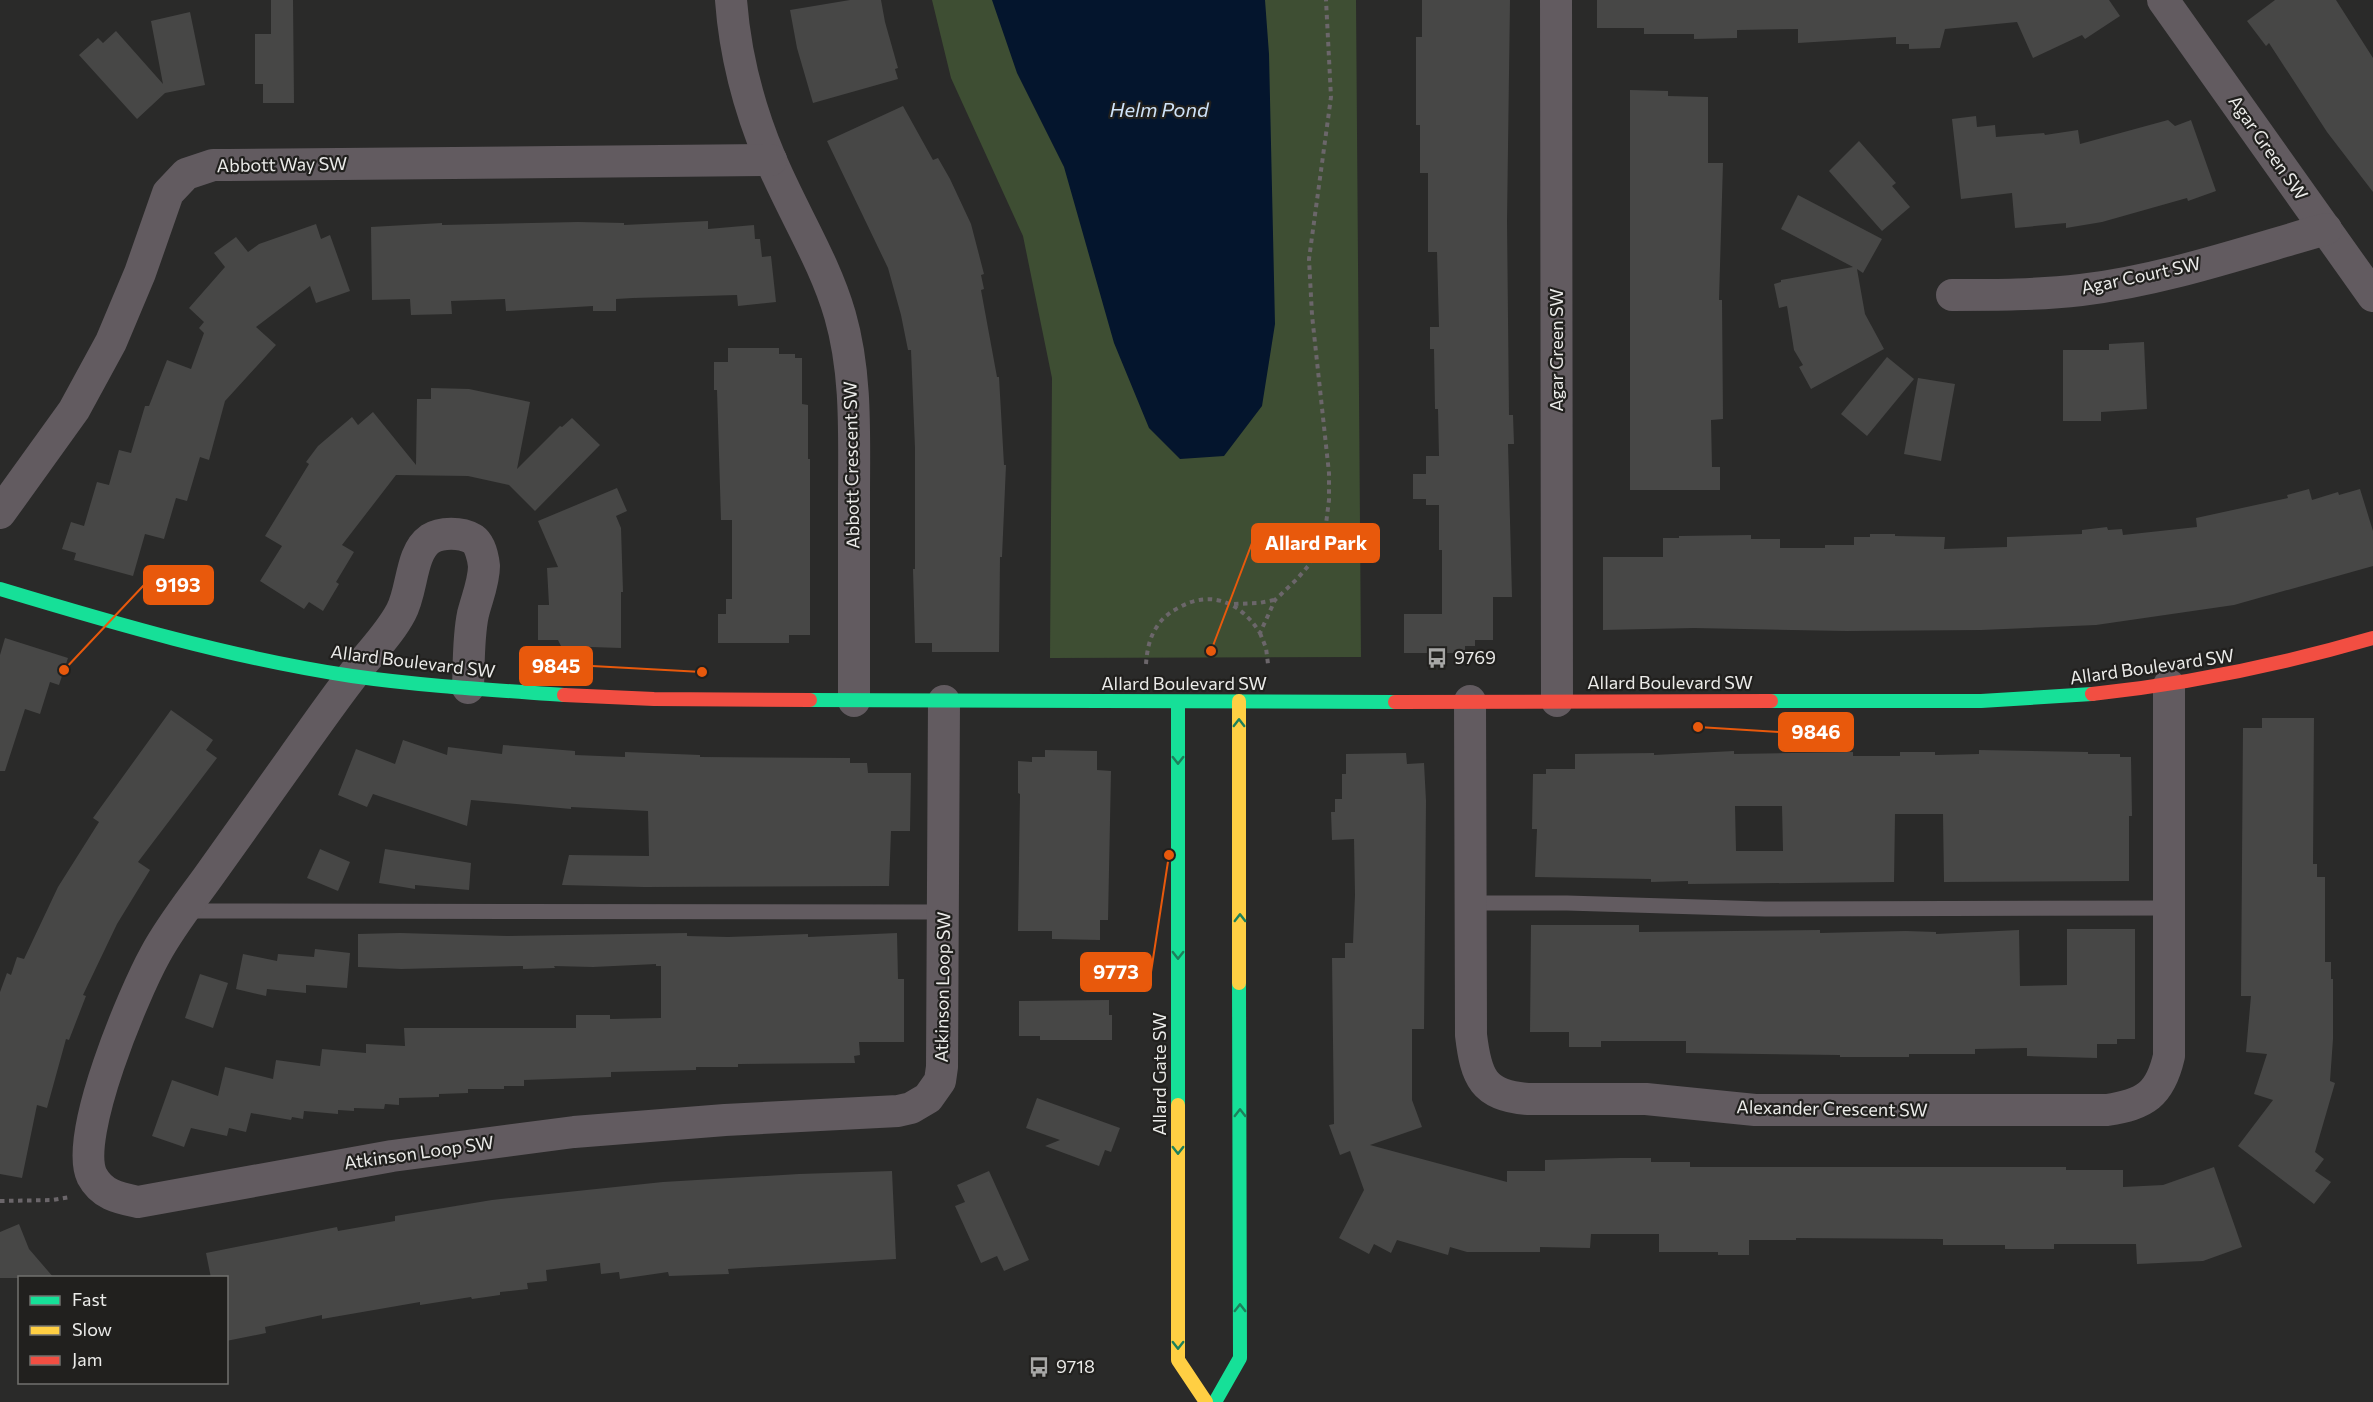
<svg xmlns="http://www.w3.org/2000/svg" width="2373" height="1402" font-family="Commissioner,sans-serif">
	<style>
		.green { fill: #3e4e33 }
		.water { fill: #04152d }
		.building { fill: #474746; fill-rule: evenodd }
		.lines { fill: none; stroke-linecap: round; stroke-linejoin: round }
		.path { stroke: #6b666a; stroke-width: 4; stroke-dasharray: 4.5 4.5; stroke-linecap: butt }
		.lane { stroke: #625b60; stroke-width: 15 }
		.street { stroke: #625b60; stroke-width: 32 }
		.fast { stroke: #16e098; stroke-width: 14 }
		.slow { stroke: #ffcf43; stroke-width: 14 }
		.jam { stroke: #f24e42; stroke-width: 14 }
		.oneway { stroke: #1c805b }
		.labels { text-anchor: middle; stroke-width: 4.5; stroke-linejoin: round; paint-order: stroke }
		.street-label { font-size: 18px; fill: #ebebe9; stroke: #21201e }
		.poi-label { font-size: 18px; fill: #ebebe9; stroke: #21201e; text-anchor: start }
		.water-label { font-size: 20px; font-style: italic; fill: #cfe3f9; stroke: #21201e }
		.leader { fill: none; stroke: #e8590c; stroke-width: 2 }
		.callout-dot { fill: #e8590c; stroke: #21201e; stroke-width: 2 }
		.callout { fill: #e8590c; stroke: #e8590c; stroke-width: 2 }
		.callout-label { font-size: 20px; text-anchor: middle; font-weight: bold; fill: #fff }
	</style>
	<rect width="100%" height="100%" fill="#2a2a29"/>
	<path class="green" d="M 932,0 L 1356,0 L 1361,657 L 1050,658 L 1052,378 L 1023,236 L 951,78 Z"/>
	<path class="water" d="M 992,0 L 1265,0 L 1269,54 L 1275,324 L 1262,406 L 1224,456 L 1180,459 L 1149,428 L 1114,343 L 1064,167 L 1017,73 Z"/>
	<g class="building">
		<path d="M 271,0 L 293,0 L 294,103 L 263,103 L 263,84 L 255,84 L 255,34 L 271,34 Z"/>
		<path d="M 850,0 L 881,0 L 885,22 L 898,68 L 895,69 L 898,79 L 813,103 L 797,48 L 790,10 Z"/>
		<path d="M 1422,0 L 1510,0 L 1507,221 L 1509,415 L 1513,415 L 1514,444 L 1508,444 L 1512,597 L 1493,597 L 1493,640 L 1475,640 L 1475,646 L 1465,646 L 1465,653 L 1404,653 L 1404,614 L 1442,614 L 1442,550 L 1439,550 L 1439,505 L 1426,505 L 1426,499 L 1413,499 L 1413,474 L 1426,474 L 1426,456 L 1439,456 L 1438,409 L 1435,409 L 1434,349 L 1430,349 L 1430,327 L 1439,327 L 1437,252 L 1428,252 L 1428,173 L 1420,173 L 1420,125 L 1416,125 L 1416,37 L 1422,37 Z"/>
		<path d="M 1597,0 L 2109,0 L 2120,16 L 2085,39 L 2082,35 L 2033,58 L 2017,22 L 1945,29 L 1940,48 L 1909,49 L 1909,44 L 1896,44 L 1896,37 L 1798,43 L 1798,29 L 1737,30 L 1737,38 L 1694,39 L 1694,34 L 1644,34 L 1644,28 L 1597,28 Z"/>
		<path d="M 2275,0 L 2336,0 L 2373,58 L 2373,192 L 2327,132 L 2269,43 L 2266,46 L 2247,21 Z"/>
		<path d="M 190,12 L 205,85 L 165,93 L 137,119 L 79,55 L 98,38 L 103,43 L 116,31 L 163,84 L 151,21 Z"/>
		<path d="M 1630,90 L 1668,91 L 1668,96 L 1708,97 L 1708,163 L 1723,163 L 1719,300 L 1722,300 L 1723,419 L 1711,420 L 1712,467 L 1720,467 L 1720,490 L 1630,490 Z"/>
		<path d="M 903,106 L 933,160 L 938,158 L 950,179 L 971,224 L 984,274 L 981,275 L 984,289 L 981,290 L 997,377 L 999,377 L 1004,465 L 1006,465 L 1002,557 L 1000,557 L 999,652 L 932,652 L 932,643 L 915,643 L 913,569 L 915,569 L 915,448 L 911,350 L 908,350 L 901,315 L 888,268 L 827,141 Z"/>
		<path d="M 1976,116 L 1977,127 L 1995,125 L 1996,137 L 2044,133 L 2045,135 L 2078,130 L 2080,144 L 2168,120 L 2175,126 L 2191,120 L 2216,191 L 2188,201 L 2187,198 L 2102,222 L 2066,228 L 2066,223 L 2015,228 L 2012,193 L 1961,199 L 1952,119 Z"/>
		<path d="M 1859,141 L 1896,183 L 1892,186 L 1910,207 L 1882,231 L 1829,171 Z"/>
		<path d="M 1798,195 L 1882,239 L 1863,273 L 1857,269 L 1865,314 L 1884,349 L 1811,389 L 1799,367 L 1803,365 L 1794,350 L 1787,306 L 1779,308 L 1774,284 L 1781,282 L 1781,280 L 1853,267 L 1781,229 Z"/>
		<path d="M 708,221 L 708,229 L 754,225 L 755,239 L 760,239 L 762,257 L 771,256 L 776,302 L 738,306 L 737,295 L 633,298 L 616,299 L 616,311 L 593,311 L 593,306 L 506,311 L 505,299 L 451,301 L 452,314 L 411,315 L 410,299 L 372,300 L 371,227 L 442,223 L 442,225 L 578,222 L 624,223 L 624,225 Z"/>
		<path d="M 316,224 L 321,239 L 330,235 L 350,291 L 316,303 L 310,286 L 256,327 L 276,345 L 225,401 L 209,460 L 200,457 L 187,501 L 176,498 L 164,539 L 145,534 L 133,576 L 74,560 L 76,553 L 62,549 L 71,522 L 84,526 L 97,482 L 109,485 L 119,450 L 131,453 L 145,406 L 149,406 L 167,360 L 191,369 L 204,333 L 199,328 L 204,322 L 189,308 L 225,267 L 214,253 L 236,237 L 248,252 L 259,244 Z"/>
		<path d="M 2144,342 L 2147,409 L 2101,412 L 2101,421 L 2063,421 L 2063,350 L 2109,350 L 2109,344 Z"/>
		<path d="M 728,348 L 779,348 L 779,354 L 795,354 L 795,358 L 802,358 L 802,404 L 808,405 L 808,459 L 810,459 L 810,635 L 789,635 L 789,643 L 718,643 L 718,614 L 726,614 L 726,599 L 732,599 L 732,520 L 721,520 L 717,390 L 714,390 L 714,362 L 728,362 Z"/>
		<path d="M 1887,357 L 1914,379 L 1867,436 L 1841,414 Z"/>
		<path d="M 1918,378 L 1955,384 L 1941,461 L 1904,454 Z"/>
		<path d="M 431,388 L 469,389 L 530,402 L 517,469 L 560,426 L 562,427 L 572,418 L 600,445 L 535,511 L 509,485 L 468,476 L 396,475 L 342,545 L 354,552 L 336,582 L 339,584 L 323,611 L 309,602 L 304,609 L 260,581 L 282,546 L 265,536 L 309,464 L 306,462 L 318,446 L 352,417 L 358,425 L 373,412 L 416,465 L 417,399 L 431,399 Z"/>
		<path d="M 617,488 L 627,511 L 616,516 L 621,528 L 623,592 L 621,592 L 621,648 L 561,646 L 558,640 L 538,640 L 538,605 L 549,605 L 547,568 L 558,567 L 538,521 Z"/>
		<path d="M 2309,489 L 2312,500 L 2338,492 L 2339,495 L 2360,489 L 2373,531 L 2373,566 L 2234,605 L 2096,625 L 1981,630 L 1847,631 L 1694,628 L 1603,630 L 1603,557 L 1663,557 L 1663,538 L 1679,538 L 1679,536 L 1751,535 L 1751,539 L 1780,539 L 1780,548 L 1825,548 L 1825,545 L 1854,545 L 1854,537 L 1870,537 L 1870,534 L 1895,534 L 1895,536 L 1945,537 L 1944,549 L 2007,547 L 2007,537 L 2082,534 L 2082,530 L 2107,527 L 2108,530 L 2122,529 L 2123,535 L 2197,527 L 2196,518 L 2288,498 L 2287,495 Z"/>
		<path d="M 5,638 L 68,658 L 59,685 L 50,682 L 40,714 L 25,709 L 5,771 L 0,771 L 0,655 Z"/>
		<path d="M 171,710 L 213,740 L 206,750 L 217,758 L 138,862 L 150,870 L 117,924 L 83,995 L 86,996 L 69,1040 L 66,1039 L 47,1108 L 37,1105 L 22,1178 L 0,1174 L 0,992 L 7,973 L 11,975 L 17,957 L 24,959 L 58,887 L 99,822 L 93,818 Z"/>
		<path d="M 2262,718 L 2314,718 L 2313,864 L 2317,864 L 2317,877 L 2325,877 L 2325,962 L 2331,962 L 2331,979 L 2333,979 L 2333,1039 L 2330,1081 L 2335,1083 L 2315,1152 L 2324,1159 L 2315,1171 L 2331,1182 L 2314,1204 L 2238,1146 L 2273,1100 L 2254,1094 L 2267,1054 L 2246,1052 L 2251,996 L 2241,996 L 2243,728 L 2262,728 Z"/>
		<path d="M 403,740 L 447,755 L 448,747 L 502,754 L 503,745 L 575,751 L 575,755 L 625,757 L 625,752 L 700,755 L 700,757 L 850,758 L 850,763 L 867,763 L 868,773 L 911,773 L 910,831 L 891,831 L 889,886 L 644,887 L 562,885 L 569,855 L 649,856 L 648,811 L 571,807 L 571,809 L 471,800 L 467,826 L 373,794 L 367,807 L 338,795 L 356,749 L 395,764 Z"/>
		<path d="M 1045,750 L 1097,751 L 1097,770 L 1111,771 L 1108,920 L 1100,920 L 1100,940 L 1052,939 L 1052,931 L 1018,931 L 1020,794 L 1018,793 L 1018,761 L 1032,762 L 1032,757 L 1045,757 Z"/>
		<path d="M 1979,750 L 2088,752 L 2088,754 L 2120,754 L 2120,757 L 2131,757 L 2132,816 L 2129,816 L 2129,881 L 1944,882 L 1943,814 L 1895,814 L 1894,882 L 1688,884 L 1688,881 L 1651,882 L 1651,879 L 1535,877 L 1537,829 L 1532,829 L 1533,774 L 1546,774 L 1546,769 L 1575,769 L 1575,754 L 1654,753 L 1654,755 L 1734,751 L 1734,754 L 1853,752 L 1853,756 L 1900,756 L 1900,752 L 1935,752 L 1935,755 L 1979,754 ZM 1735,806 L 1782,806 L 1783,851 L 1736,851 Z"/>
		<path d="M 1406,753 L 1407,764 L 1424,763 L 1426,801 L 1424,1029 L 1412,1029 L 1412,1100 L 1422,1127 L 1370,1145 L 1507,1182 L 1507,1171 L 1545,1171 L 1545,1160 L 1620,1158 L 1651,1158 L 1651,1162 L 1690,1162 L 1690,1167 L 2066,1167 L 2066,1170 L 2123,1170 L 2123,1187 L 2163,1185 L 2214,1167 L 2242,1247 L 2203,1261 L 2137,1264 L 2136,1244 L 2054,1244 L 2054,1249 L 2005,1249 L 2005,1245 L 1943,1245 L 1943,1239 L 1796,1238 L 1796,1240 L 1749,1240 L 1749,1255 L 1718,1255 L 1718,1252 L 1659,1252 L 1659,1234 L 1591,1234 L 1590,1248 L 1540,1247 L 1540,1252 L 1467,1252 L 1450,1247 L 1448,1255 L 1397,1240 L 1391,1253 L 1374,1244 L 1369,1254 L 1339,1238 L 1364,1190 L 1350,1151 L 1340,1155 L 1329,1125 L 1334,1124 L 1332,958 L 1345,958 L 1345,943 L 1353,943 L 1355,895 L 1354,839 L 1332,840 L 1331,812 L 1335,812 L 1335,799 L 1342,799 L 1342,774 L 1346,774 L 1346,754 Z"/>
		<path d="M 320,849 L 350,862 L 338,891 L 307,878 Z"/>
		<path d="M 385,849 L 471,863 L 469,890 L 415,885 L 415,889 L 379,883 Z"/>
		<path d="M 1531,925 L 1639,925 L 1639,932 L 1820,930 L 1820,933 L 1906,931 L 1936,932 L 1936,934 L 2019,930 L 2020,986 L 2067,985 L 2067,929 L 2135,929 L 2135,1039 L 2117,1039 L 2117,1044 L 2097,1044 L 2097,1058 L 2027,1056 L 2027,1048 L 1975,1049 L 1975,1054 L 1909,1054 L 1909,1057 L 1840,1057 L 1840,1055 L 1686,1053 L 1686,1041 L 1601,1041 L 1601,1047 L 1569,1047 L 1569,1032 L 1530,1032 Z"/>
		<path d="M 400,933 L 507,936 L 687,933 L 687,936 L 728,937 L 808,934 L 808,937 L 897,933 L 898,979 L 904,979 L 904,1042 L 859,1042 L 860,1055 L 854,1056 L 855,1063 L 738,1064 L 738,1067 L 696,1067 L 696,1070 L 611,1072 L 611,1077 L 524,1080 L 524,1086 L 504,1086 L 504,1089 L 468,1089 L 468,1093 L 439,1094 L 439,1097 L 399,1098 L 399,1105 L 385,1104 L 384,1109 L 354,1108 L 354,1111 L 338,1110 L 338,1114 L 304,1111 L 303,1119 L 292,1117 L 291,1120 L 251,1113 L 246,1132 L 229,1128 L 227,1136 L 191,1128 L 184,1147 L 152,1136 L 172,1080 L 218,1096 L 225,1067 L 273,1079 L 276,1060 L 320,1066 L 322,1049 L 366,1053 L 366,1044 L 405,1046 L 404,1028 L 576,1028 L 576,1015 L 610,1015 L 610,1019 L 661,1018 L 661,966 L 656,966 L 656,964 L 593,967 L 554,966 L 555,968 L 523,969 L 523,966 L 401,969 L 358,967 L 358,934 Z"/>
		<path d="M 315,949 L 350,953 L 347,988 L 306,985 L 306,993 L 267,989 L 266,996 L 236,989 L 243,954 L 277,961 L 278,954 L 314,957 Z"/>
		<path d="M 200,974 L 228,983 L 213,1028 L 185,1018 Z"/>
		<path d="M 1109,1000 L 1109,1015 L 1112,1015 L 1112,1040 L 1040,1040 L 1040,1036 L 1019,1036 L 1019,1001 Z"/>
		<path d="M 1037,1098 L 1120,1128 L 1111,1152 L 1105,1150 L 1099,1166 L 1045,1146 L 1060,1140 L 1026,1128 Z"/>
		<path d="M 892,1171 L 896,1259 L 728,1269 L 729,1274 L 669,1276 L 668,1272 L 620,1279 L 619,1272 L 601,1274 L 600,1263 L 546,1270 L 547,1281 L 527,1283 L 528,1289 L 500,1292 L 500,1295 L 472,1299 L 471,1297 L 420,1305 L 420,1302 L 322,1319 L 322,1315 L 265,1327 L 266,1333 L 226,1341 L 226,1278 L 211,1278 L 206,1253 L 337,1227 L 338,1231 L 395,1221 L 395,1216 L 492,1200 L 663,1182 L 799,1174 Z"/>
		<path d="M 989,1171 L 1029,1260 L 1004,1271 L 997,1256 L 981,1263 L 955,1206 L 965,1202 L 957,1185 Z"/>
		<path d="M 19,1224 L 29,1249 L 54,1278 L 0,1278 L 0,1232 Z"/>
	</g>
	<g class="lines">
		<g class="path">
			<path d="M 1234,604 L 1259,603 L 1274,600"/>
			<path d="M 1260,633 L 1266,648 L 1268,664"/>
			<path d="M 1146,664 C 1147,651 1149,639 1156,628 C 1162,618 1170,612 1180,607 C 1213,589 1242,604 1260,633 L 1275,600 L 1297,579 L 1309,565 L 1326,524 L 1329,500 L 1329,473 L 1312,315 L 1309,259 L 1331,97 L 1326,0"/>
			<path d="M 0,1201 L 53,1200 L 70,1197"/>
		</g>
		<g class="lane">
			<path d="M 1471,903 L 1567,903 L 1765,909 L 2170,908"/>
			<path d="M 185,911 L 944,912"/>
		</g>
		<g class="street">
			<path d="M 731,0 C 735,54 749,108 770,158 C 792,211 824,260 840,315 C 857,374 854,436 854,496 C 854,564 854,632 854,701"/>
			<path d="M 1556,0 L 1557,701"/>
			<path d="M 2163,0 L 2373,296"/>
			<path d="M 1952,295 C 1995,295 2038,295 2081,290 C 2164,280 2245,252 2326,229"/>
			<path d="M 0,513 L 74,410 L 111,342 L 140,273 L 168,193 L 186,174 L 213,165 L 228,165 L 771,160"/>
			<path d="M 468,688 C 469,664 468,638 473,614 C 477,598 484,582 484,566 C 483,557 480,544 473,539 C 461,532 441,532 430,539 C 410,553 413,590 401,612 C 389,635 369,654 353,675 C 332,702 312,731 292,759 C 264,798 236,838 208,877 C 190,902 170,927 155,955 C 134,993 73,1137 92,1176 C 102,1195 119,1198 138,1202 L 392,1156 L 574,1132 L 725,1120 L 898,1111 L 911,1108 L 928,1098 L 940,1081 L 942,1067 L 944,701"/>
			<path d="M 1470,701 L 1471,1035 C 1476,1077 1483,1096 1528,1099 L 1646,1099 L 1755,1110 L 2107,1110 C 2145,1104 2160,1095 2169,1056 L 2169,685"/>
		</g>
		<g class="fast">
			<path d="M 0,589 C 116,624 232,658 352,676 C 422,686 494,690 564,695"/>
			<path d="M 810,700 L 1395,702"/>
			<path d="M 1771,701 L 1981,701 L 2092,694"/>
			<path d="M 1178,702 L 1178,1105"/>
			<path d="M 1215,1402 L 1240,1358 L 1239,983"/>
		</g>
		<g class="slow">
			<path d="M 1239,701 L 1239,983"/>
			<path d="M 1178,1105 L 1178,1360 L 1206,1402"/>
		</g>
		<g class="jam">
			<path d="M 2092,694 C 2188,684 2280,665 2373,638"/>
			<path d="M 564,695 L 654,699 L 810,700"/>
			<path d="M 1395,702 L 1771,701"/>
		</g>
	</g>
	<defs><path id="oneway-chevron" d="M-2-3.5L2.5 0L-2 3.5" fill="none" stroke-width="1.6" stroke-linecap="round" stroke-linejoin="round" transform="scale(1.5)"/></defs>
	<g class="oneway">
		<use href="#oneway-chevron" transform="translate(1239 723) rotate(-90)"/>
		<use href="#oneway-chevron" transform="translate(1178 760) rotate(90)"/>
		<use href="#oneway-chevron" transform="translate(1240 918) rotate(-90)"/>
		<use href="#oneway-chevron" transform="translate(1178 955) rotate(90)"/>
		<use href="#oneway-chevron" transform="translate(1240 1113) rotate(-90)"/>
		<use href="#oneway-chevron" transform="translate(1178 1150) rotate(90)"/>
		<use href="#oneway-chevron" transform="translate(1240 1308) rotate(-90)"/>
		<use href="#oneway-chevron" transform="translate(1178 1345) rotate(90)"/>
	</g>
	<defs>
		<g id="bus-bare" transform="scale(1.62)"><path d="M-5-6H5V4H4V6H2V4H-2V6H-4V4H-5ZM-3.5-4V0h7V-4ZM-3.5 1.2v1.5H-2V1.2ZM2 1.2v1.5H3.5V1.2Z" fill="#a7a7a6" stroke="#21201e" stroke-width="2.5" paint-order="stroke"/></g>
	</defs>
	<g fill-rule="evenodd">
		<use href="#bus-bare" x="1437" y="658"/>
		<use href="#bus-bare" x="1039" y="1367"/>
	</g>
	<g class="labels">
		<g class="street-label">
			<text transform="translate(2268 148) rotate(55)" y="6">Agar Green SW</text>
			<text transform="translate(282 165) rotate(-1)" y="6">Abbott Way SW</text>
			<text transform="translate(2141 276) rotate(-12)" y="6">Agar Court SW</text>
			<text transform="translate(1557 350) rotate(-90)" y="6">Agar Green SW</text>
			<text transform="translate(852 465) rotate(-91)" y="6">Abbott Crescent SW</text>
			<text transform="translate(413 662) rotate(7)" y="6">Allard Boulevard SW</text>
			<text transform="translate(2152 667) rotate(-8)" y="6">Allard Boulevard SW</text>
			<text x="1670" y="689">Allard Boulevard SW</text>
			<text x="1184" y="690">Allard Boulevard SW</text>
			<text transform="translate(943 987) rotate(-89)" y="6">Atkinson Loop SW</text>
			<text transform="translate(1160 1074) rotate(-90)" y="6">Allard Gate SW</text>
			<text transform="translate(1832 1109) rotate(1)" y="6">Alexander Crescent SW</text>
			<text transform="translate(419 1153) rotate(-8)" y="6">Atkinson Loop SW</text>
		</g>
		<g class="poi-label">
			<text x="1454" y="664">9769</text>
			<text x="1056" y="1373">9718</text>
		</g>
		<g class="water-label">
			<text x="1159" y="117">Helm Pond</text>
		</g>
	</g>
	<path class="leader" d="M1211 651L1252 543M64 670L144 585M702 672L592 666M1698 727L1779 732M1169 855L1151 972"/>
	<g class="callout-dot">
		<circle cx="1211" cy="651" r="6"/>
		<circle cx="64" cy="670" r="6"/>
		<circle cx="702" cy="672" r="6"/>
		<circle cx="1698" cy="727" r="6"/>
		<circle cx="1169" cy="855" r="6"/>
	</g>
	<g class="callout">
		<rect x="1252" y="524" width="127" height="38" rx="6"/>
		<rect x="144" y="566" width="69" height="38" rx="6"/>
		<rect x="520" y="647" width="72" height="38" rx="6"/>
		<rect x="1779" y="713" width="74" height="38" rx="6"/>
		<rect x="1081" y="953" width="70" height="38" rx="6"/>
	</g>
	<g class="callout-label">
		<text x="1316" y="550">Allard Park</text>
		<text x="178" y="592">9193</text>
		<text x="556" y="673">9845</text>
		<text x="1816" y="739">9846</text>
		<text x="1116" y="979">9773</text>
	</g>
	<rect x="18" y="1276" width="210" height="108" fill="#21201e" stroke="#72716f" stroke-width="1.5"/>
	<rect x="30" y="1296" width="30" height="9" fill="#16e098" stroke="#72716f" stroke-width="1.5"/>
	<text x="72" y="1306" font-size="18" fill="#ebebe9">Fast</text>
	<rect x="30" y="1326" width="30" height="9" fill="#ffcf43" stroke="#72716f" stroke-width="1.5"/>
	<text x="72" y="1336" font-size="18" fill="#ebebe9">Slow</text>
	<rect x="30" y="1356" width="30" height="9" fill="#f24e42" stroke="#72716f" stroke-width="1.5"/>
	<text x="72" y="1366" font-size="18" fill="#ebebe9">Jam</text>
</svg>
